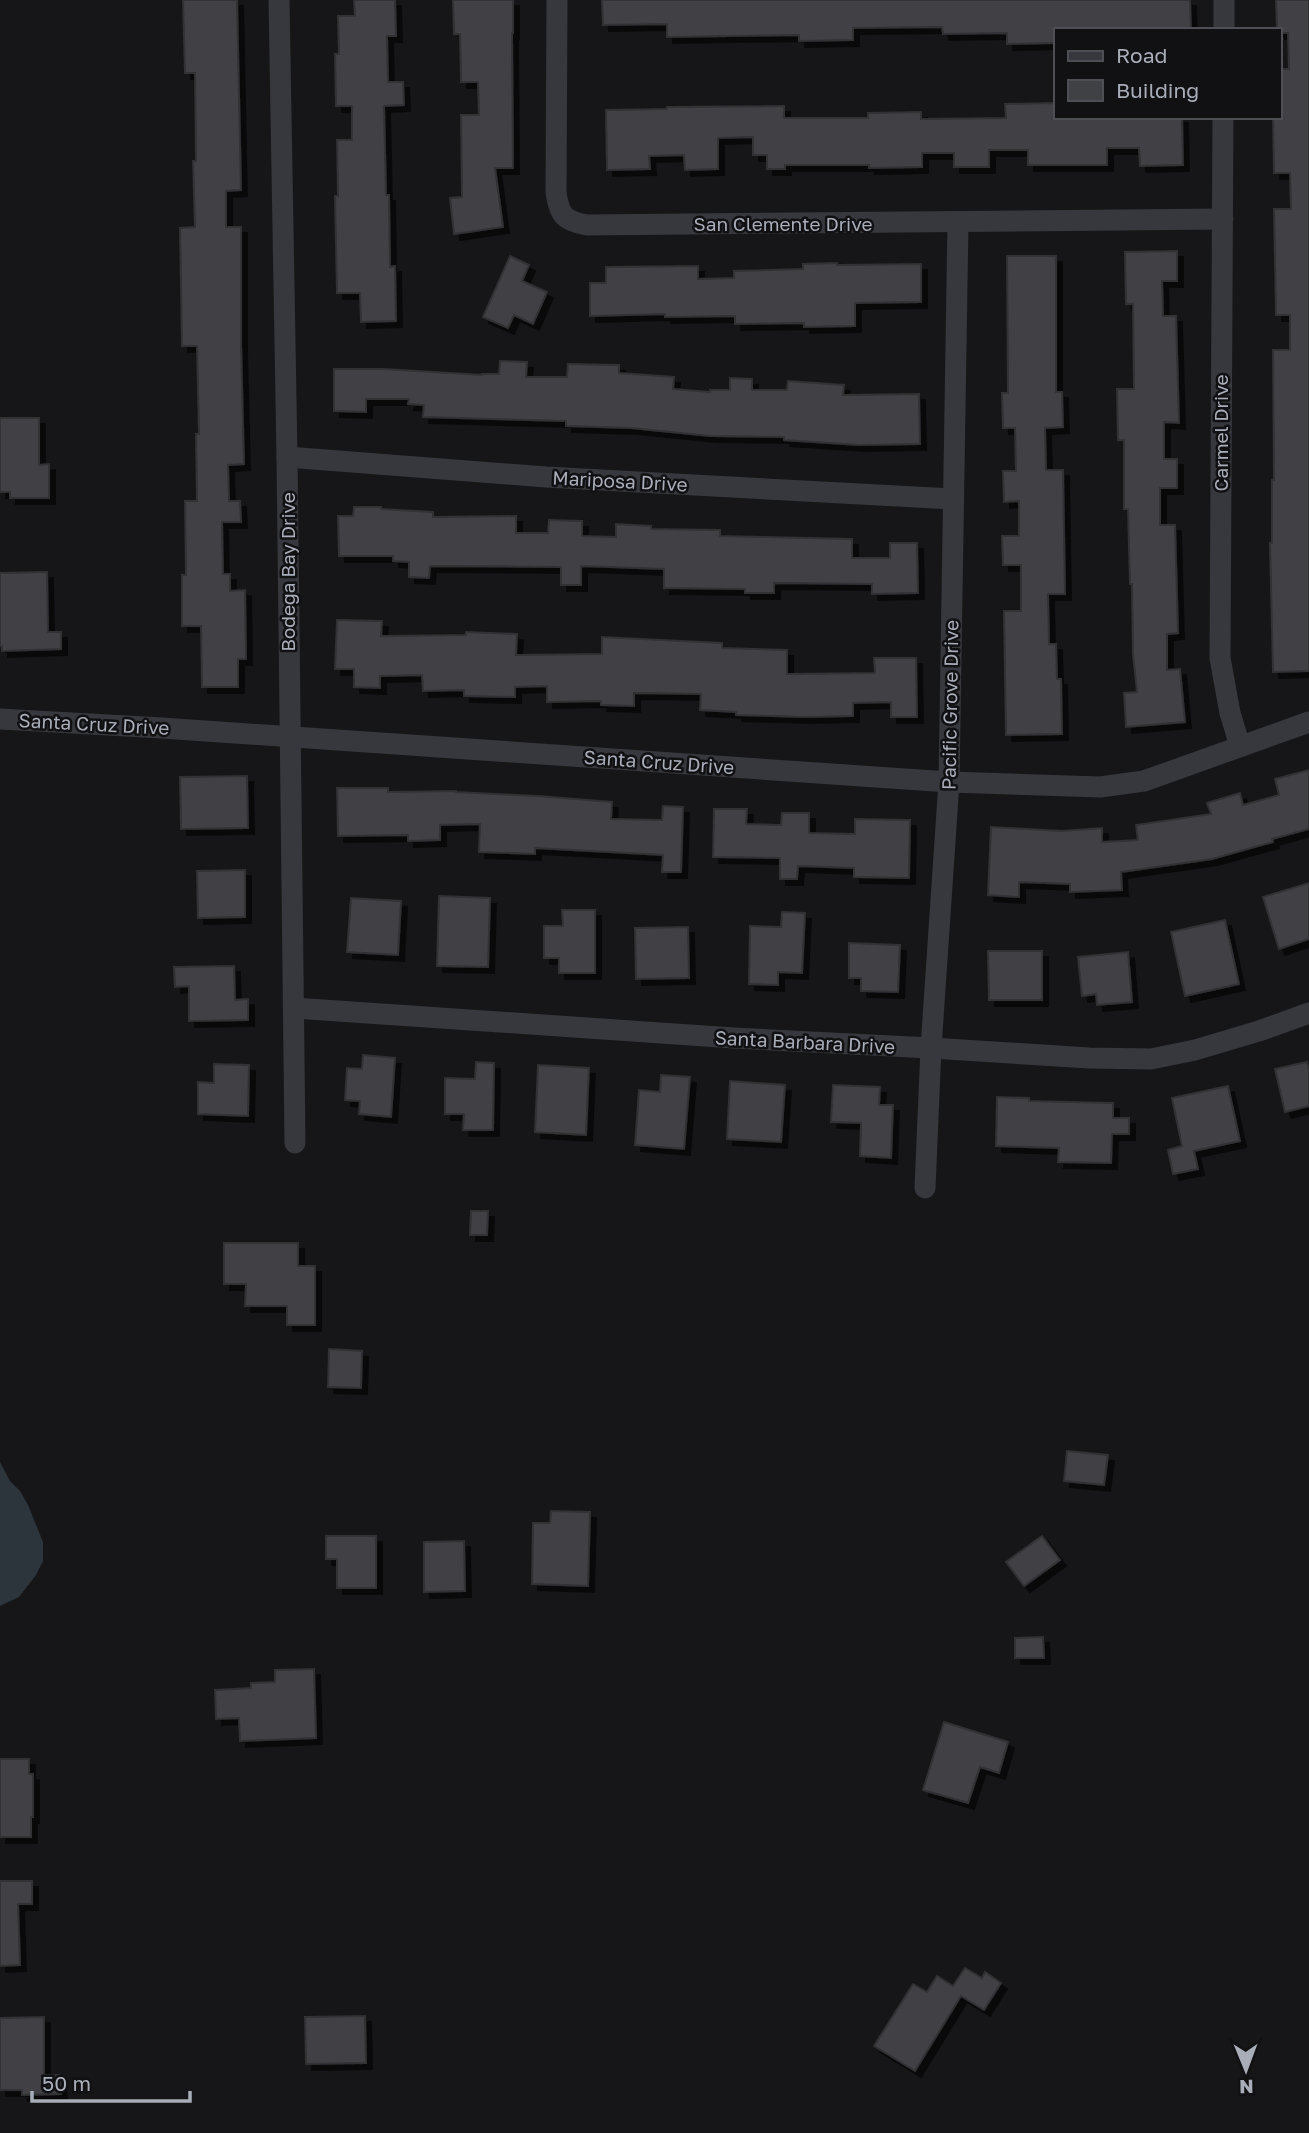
<svg xmlns="http://www.w3.org/2000/svg" width="1309" height="2133" font-family="'Golos Text',sans-serif">
	<style>
		.water { fill: #2c353c }
		.building { fill: #404145; stroke: #303034; stroke-width: 2; filter: url(#shadow) }
		.lines { fill: none; stroke-linecap: round; stroke-linejoin: round }
		.minor { stroke: #37383d; stroke-width: 21 }
		.labels { text-anchor: middle; stroke-width: 5; stroke-linejoin: round; paint-order: stroke }
		.street-label { font-size: 19px; fill: #a8adb8; stroke: #111113 }
	</style>
	<defs>
		<filter id="shadow"><feDropShadow dx="6" dy="6" stdDeviation="0" flood-color="#0009"/></filter>
	</defs>
	<rect width="100%" height="100%" fill="#161618"/>
	<path class="water" d="M 0,1462 L 10,1481 L 20,1491 L 28,1505 L 43,1542 L 43,1561 L 36,1575 L 19,1597 L 0,1606 Z"/>
	<g class="building">
		<path d="M 183,0 L 237,0 L 241,190 L 226,191 L 226,227 L 241,227 L 241,345 L 244,464 L 228,465 L 229,501 L 240,501 L 241,522 L 222,522 L 223,574 L 230,574 L 230,591 L 245,590 L 246,659 L 238,659 L 238,687 L 202,687 L 201,626 L 182,626 L 182,575 L 186,575 L 185,501 L 197,501 L 196,434 L 199,434 L 197,346 L 182,346 L 180,228 L 195,227 L 193,161 L 196,161 L 195,73 L 185,73 Z"/>
		<path d="M 354,0 L 395,0 L 396,36 L 387,36 L 388,82 L 403,82 L 404,105 L 384,106 L 386,195 L 389,195 L 390,267 L 395,266 L 396,321 L 361,322 L 360,293 L 337,293 L 335,196 L 338,196 L 337,140 L 352,140 L 352,106 L 336,106 L 335,54 L 339,54 L 338,16 L 355,16 Z"/>
		<path d="M 453,0 L 513,0 L 513,33 L 512,33 L 513,168 L 495,168 L 503,227 L 454,234 L 450,198 L 462,197 L 461,115 L 479,115 L 478,82 L 461,82 L 460,34 L 454,34 Z"/>
		<path d="M 602,0 L 1190,0 L 1191,30 L 1055,30 L 1055,43 L 1007,44 L 1007,33 L 943,34 L 942,27 L 853,28 L 853,40 L 799,41 L 799,35 L 667,37 L 667,24 L 603,25 Z"/>
		<path d="M 1276,0 L 1309,0 L 1309,671 L 1273,672 L 1270,543 L 1272,543 L 1272,480 L 1274,480 L 1273,350 L 1290,350 L 1290,315 L 1276,315 L 1274,209 L 1291,209 L 1290,173 L 1274,173 L 1273,119 L 1279,119 L 1279,69 L 1289,69 L 1288,33 L 1279,33 L 1279,30 L 1277,30 Z"/>
		<path d="M 1055,103 L 1055,117 L 1182,117 L 1183,165 L 1140,166 L 1139,148 L 1107,148 L 1107,165 L 1028,165 L 1028,150 L 989,150 L 989,167 L 954,167 L 954,153 L 922,153 L 922,167 L 869,168 L 869,165 L 785,165 L 785,169 L 767,169 L 767,155 L 753,155 L 753,137 L 718,138 L 718,169 L 685,170 L 684,155 L 649,156 L 650,169 L 607,170 L 606,110 L 667,109 L 667,107 L 784,106 L 784,118 L 868,118 L 868,113 L 921,112 L 921,119 L 1006,118 L 1005,104 Z"/>
		<path d="M 1177,251 L 1177,281 L 1162,281 L 1163,316 L 1176,316 L 1179,423 L 1164,422 L 1164,459 L 1177,459 L 1177,488 L 1160,488 L 1160,525 L 1175,525 L 1178,633 L 1167,634 L 1167,670 L 1180,669 L 1185,722 L 1126,727 L 1124,693 L 1137,692 L 1133,654 L 1132,584 L 1130,584 L 1128,509 L 1124,509 L 1124,440 L 1118,440 L 1117,389 L 1134,389 L 1133,304 L 1126,304 L 1125,252 Z"/>
		<path d="M 510,256 L 529,265 L 522,281 L 547,292 L 533,324 L 514,315 L 508,328 L 483,317 Z"/>
		<path d="M 1007,256 L 1056,256 L 1056,392 L 1062,392 L 1063,427 L 1045,428 L 1046,470 L 1063,470 L 1065,594 L 1048,594 L 1049,644 L 1056,644 L 1057,679 L 1061,679 L 1062,734 L 1006,735 L 1004,611 L 1021,611 L 1021,565 L 1003,565 L 1002,536 L 1019,536 L 1019,501 L 1004,502 L 1003,471 L 1016,471 L 1015,428 L 1003,428 L 1002,393 L 1008,393 Z"/>
		<path d="M 837,263 L 837,265 L 921,264 L 921,302 L 855,303 L 855,326 L 804,327 L 804,323 L 735,324 L 735,316 L 665,317 L 665,314 L 590,316 L 590,283 L 606,283 L 606,267 L 698,266 L 698,279 L 734,278 L 734,271 L 803,269 L 803,264 Z"/>
		<path d="M 500,361 L 527,362 L 526,377 L 567,377 L 568,364 L 619,365 L 619,373 L 674,377 L 673,389 L 710,392 L 710,390 L 730,390 L 730,378 L 752,379 L 752,390 L 787,390 L 788,381 L 844,385 L 843,395 L 919,394 L 920,444 L 859,445 L 784,440 L 784,437 L 710,436 L 631,428 L 566,426 L 566,421 L 423,417 L 424,405 L 408,404 L 409,399 L 366,399 L 366,412 L 334,411 L 334,369 L 385,369 L 482,375 L 482,374 L 499,374 Z"/>
		<path d="M 0,418 L 39,418 L 39,465 L 49,464 L 49,498 L 10,498 L 10,492 L 0,492 Z"/>
		<path d="M 354,507 L 381,507 L 381,509 L 433,512 L 433,517 L 516,516 L 516,533 L 548,533 L 549,520 L 582,521 L 582,536 L 616,537 L 616,524 L 651,526 L 651,529 L 720,530 L 720,536 L 852,539 L 852,558 L 890,558 L 890,543 L 917,543 L 918,593 L 872,594 L 872,584 L 774,583 L 774,593 L 745,593 L 745,589 L 664,588 L 664,569 L 581,566 L 581,585 L 561,585 L 561,567 L 430,566 L 429,578 L 409,577 L 409,562 L 393,561 L 393,556 L 339,556 L 338,516 L 353,516 Z"/>
		<path d="M 47,572 L 48,632 L 61,632 L 61,649 L 2,651 L 2,646 L 0,646 L 0,573 Z"/>
		<path d="M 337,620 L 382,621 L 381,636 L 466,635 L 466,632 L 517,634 L 516,655 L 602,654 L 602,637 L 722,643 L 722,648 L 787,650 L 787,674 L 875,673 L 874,658 L 916,658 L 917,717 L 891,717 L 891,702 L 853,703 L 853,716 L 804,717 L 736,715 L 736,712 L 700,710 L 701,694 L 634,693 L 634,706 L 601,705 L 601,701 L 547,702 L 547,686 L 515,687 L 515,697 L 464,696 L 464,690 L 423,691 L 422,675 L 380,676 L 380,688 L 354,687 L 354,669 L 335,669 Z"/>
		<path d="M 1309,770 L 1309,829 L 1272,839 L 1273,842 L 1212,859 L 1121,872 L 1122,890 L 1070,892 L 1070,884 L 1019,882 L 1019,897 L 988,895 L 991,827 L 1062,831 L 1102,828 L 1102,842 L 1138,840 L 1136,825 L 1211,814 L 1207,803 L 1240,793 L 1243,805 L 1279,795 L 1275,779 Z"/>
		<path d="M 247,776 L 248,828 L 181,829 L 180,777 Z"/>
		<path d="M 337,788 L 388,788 L 388,792 L 456,791 L 456,792 L 538,796 L 612,802 L 611,819 L 662,820 L 663,806 L 683,807 L 681,872 L 662,872 L 663,855 L 535,848 L 535,854 L 479,852 L 480,824 L 440,825 L 440,840 L 408,841 L 408,835 L 338,836 Z"/>
		<path d="M 714,809 L 747,809 L 746,824 L 781,825 L 782,813 L 809,813 L 809,833 L 855,834 L 855,819 L 910,820 L 909,878 L 854,877 L 854,868 L 798,866 L 797,879 L 780,879 L 780,858 L 713,857 Z"/>
		<path d="M 245,870 L 245,917 L 198,918 L 197,871 Z"/>
		<path d="M 1309,883 L 1309,939 L 1279,949 L 1263,897 Z"/>
		<path d="M 439,896 L 490,898 L 488,967 L 437,966 Z"/>
		<path d="M 351,898 L 401,901 L 398,955 L 347,952 Z"/>
		<path d="M 562,910 L 595,910 L 595,973 L 559,973 L 559,958 L 544,958 L 544,926 L 563,926 Z"/>
		<path d="M 782,912 L 805,913 L 802,973 L 778,972 L 778,985 L 749,984 L 750,926 L 781,927 Z"/>
		<path d="M 1225,920 L 1239,984 L 1185,996 L 1171,932 Z"/>
		<path d="M 688,927 L 689,978 L 636,979 L 635,928 Z"/>
		<path d="M 849,943 L 900,945 L 898,992 L 861,991 L 861,978 L 849,978 Z"/>
		<path d="M 988,951 L 1042,951 L 1042,1000 L 989,1000 Z"/>
		<path d="M 1128,952 L 1132,1002 L 1097,1005 L 1096,994 L 1082,996 L 1078,957 Z"/>
		<path d="M 234,966 L 235,1000 L 248,999 L 248,1020 L 189,1021 L 189,986 L 175,987 L 174,967 Z"/>
		<path d="M 363,1055 L 395,1058 L 391,1117 L 359,1114 L 360,1101 L 345,1100 L 347,1068 L 362,1069 Z"/>
		<path d="M 476,1062 L 494,1063 L 493,1130 L 463,1130 L 464,1114 L 445,1114 L 445,1078 L 475,1079 Z"/>
		<path d="M 1307,1062 L 1309,1070 L 1309,1106 L 1285,1112 L 1275,1069 Z"/>
		<path d="M 214,1064 L 249,1065 L 248,1116 L 198,1114 L 198,1082 L 214,1083 Z"/>
		<path d="M 538,1065 L 589,1068 L 586,1135 L 535,1132 Z"/>
		<path d="M 661,1075 L 690,1077 L 684,1149 L 635,1145 L 639,1090 L 660,1092 Z"/>
		<path d="M 730,1081 L 785,1085 L 781,1142 L 727,1139 Z"/>
		<path d="M 833,1085 L 880,1087 L 879,1105 L 893,1105 L 891,1158 L 860,1156 L 861,1123 L 831,1122 Z"/>
		<path d="M 1228,1086 L 1240,1141 L 1194,1151 L 1198,1169 L 1173,1174 L 1168,1150 L 1182,1146 L 1172,1098 Z"/>
		<path d="M 997,1097 L 1029,1098 L 1029,1101 L 1113,1103 L 1113,1118 L 1129,1118 L 1129,1134 L 1112,1134 L 1111,1163 L 1058,1162 L 1059,1148 L 996,1146 Z"/>
		<path d="M 471,1211 L 488,1211 L 487,1235 L 470,1235 Z"/>
		<path d="M 224,1243 L 298,1243 L 298,1266 L 315,1266 L 315,1325 L 287,1325 L 287,1306 L 245,1306 L 246,1284 L 224,1284 Z"/>
		<path d="M 329,1349 L 362,1351 L 361,1388 L 328,1387 Z"/>
		<path d="M 1067,1451 L 1108,1455 L 1104,1485 L 1064,1481 Z"/>
		<path d="M 551,1511 L 590,1512 L 588,1586 L 532,1584 L 533,1523 L 550,1523 Z"/>
		<path d="M 326,1536 L 376,1536 L 376,1588 L 337,1588 L 337,1559 L 326,1559 Z"/>
		<path d="M 1042,1536 L 1060,1560 L 1024,1586 L 1006,1562 Z"/>
		<path d="M 464,1541 L 465,1591 L 424,1592 L 424,1542 Z"/>
		<path d="M 1043,1637 L 1044,1658 L 1015,1658 L 1015,1638 Z"/>
		<path d="M 314,1669 L 316,1738 L 240,1741 L 239,1718 L 216,1719 L 215,1690 L 251,1688 L 251,1683 L 275,1682 L 275,1670 Z"/>
		<path d="M 944,1722 L 1008,1742 L 999,1773 L 980,1767 L 968,1803 L 923,1790 Z"/>
		<path d="M 0,1759 L 29,1759 L 29,1774 L 33,1774 L 33,1817 L 31,1817 L 31,1837 L 0,1837 Z"/>
		<path d="M 0,1881 L 32,1881 L 32,1904 L 18,1904 L 20,1965 L 0,1966 Z"/>
		<path d="M 965,1968 L 982,1978 L 985,1972 L 1001,1983 L 984,2010 L 961,1996 L 915,2071 L 874,2046 L 913,1984 L 927,1992 L 937,1976 L 953,1986 Z"/>
		<path d="M 365,2016 L 366,2063 L 306,2064 L 305,2017 Z"/>
		<path d="M 44,2017 L 44,2075 L 60,2075 L 61,2094 L 22,2095 L 22,2090 L 0,2090 L 0,2018 Z"/>
	</g>
	<g class="lines">
		<g class="minor">
			<path d="M 279,0 L 287,457 L 295,1143"/>
			<path d="M 557,0 L 556,192 C 559,215 564,221 587,225 L 1223,219"/>
			<path d="M 1224,30 L 1224,0"/>
			<path d="M 1223,117 L 1220,658 L 1230,713 L 1240,746"/>
			<path d="M 287,457 L 546,477 L 953,499"/>
			<path d="M 0,719 L 162,728 L 949,782 L 1100,787 L 1144,781 L 1309,722"/>
			<path d="M 294,1008 L 734,1038 L 931,1048 L 1089,1058 L 1151,1059 L 1195,1050 L 1259,1031 L 1309,1013"/>
			<path d="M 925,1188 L 931,1048 L 949,782 L 958,222"/>
		</g>
	</g>
	<g class="labels">
		<g class="street-label">
			<text x="783" y="231">San Clemente Drive</text>
			<text transform="translate(1221 433) rotate(-90)" y="7">Carmel Drive</text>
			<text transform="translate(620 481) rotate(3)" y="7">Mariposa Drive</text>
			<text transform="translate(288 572) rotate(-90)" y="7">Bodega Bay Drive</text>
			<text transform="translate(950 705) rotate(-89)" y="7">Pacific Grove Drive</text>
			<text transform="translate(94 724) rotate(3)" y="7">Santa Cruz Drive</text>
			<text transform="translate(659 762) rotate(4)" y="7">Santa Cruz Drive</text>
			<text transform="translate(805 1042) rotate(3)" y="7">Santa Barbara Drive</text>
		</g>
	</g>
	<rect x="1054" y="28" width="228" height="91" fill="#111113" stroke="#4d4f55" stroke-width="2"/>
	<rect x="1068" y="51" width="35" height="10" fill="#37383d" stroke="#4d4f55" stroke-width="2"/>
	<text x="1116" y="63" font-size="21" fill="#a8adb8">Road</text>
	<rect x="1068" y="80" width="35" height="21" fill="#404145" stroke="#4d4f55" stroke-width="2"/>
	<text x="1116" y="98" font-size="21" fill="#a8adb8">Building</text>
	<g transform="translate(1246 2070) rotate(179)" stroke="#111113" stroke-width="5" paint-order="stroke">
	<path d="M0-5L12 26L0 18L-12 26Z" fill="#a8adb8"/>
	<text y="-10" font-size="19" font-weight="bold" text-anchor="middle" fill="#a8adb8">N</text>
	</g>
	<path d="M32 2091v10h158v-10" fill="none" stroke="#a8adb8" stroke-width="3.5"/>
	<text x="42" y="2091" font-size="21" fill="#a8adb8" stroke="#111113" stroke-width="5" paint-order="stroke">50 m</text>
</svg>
